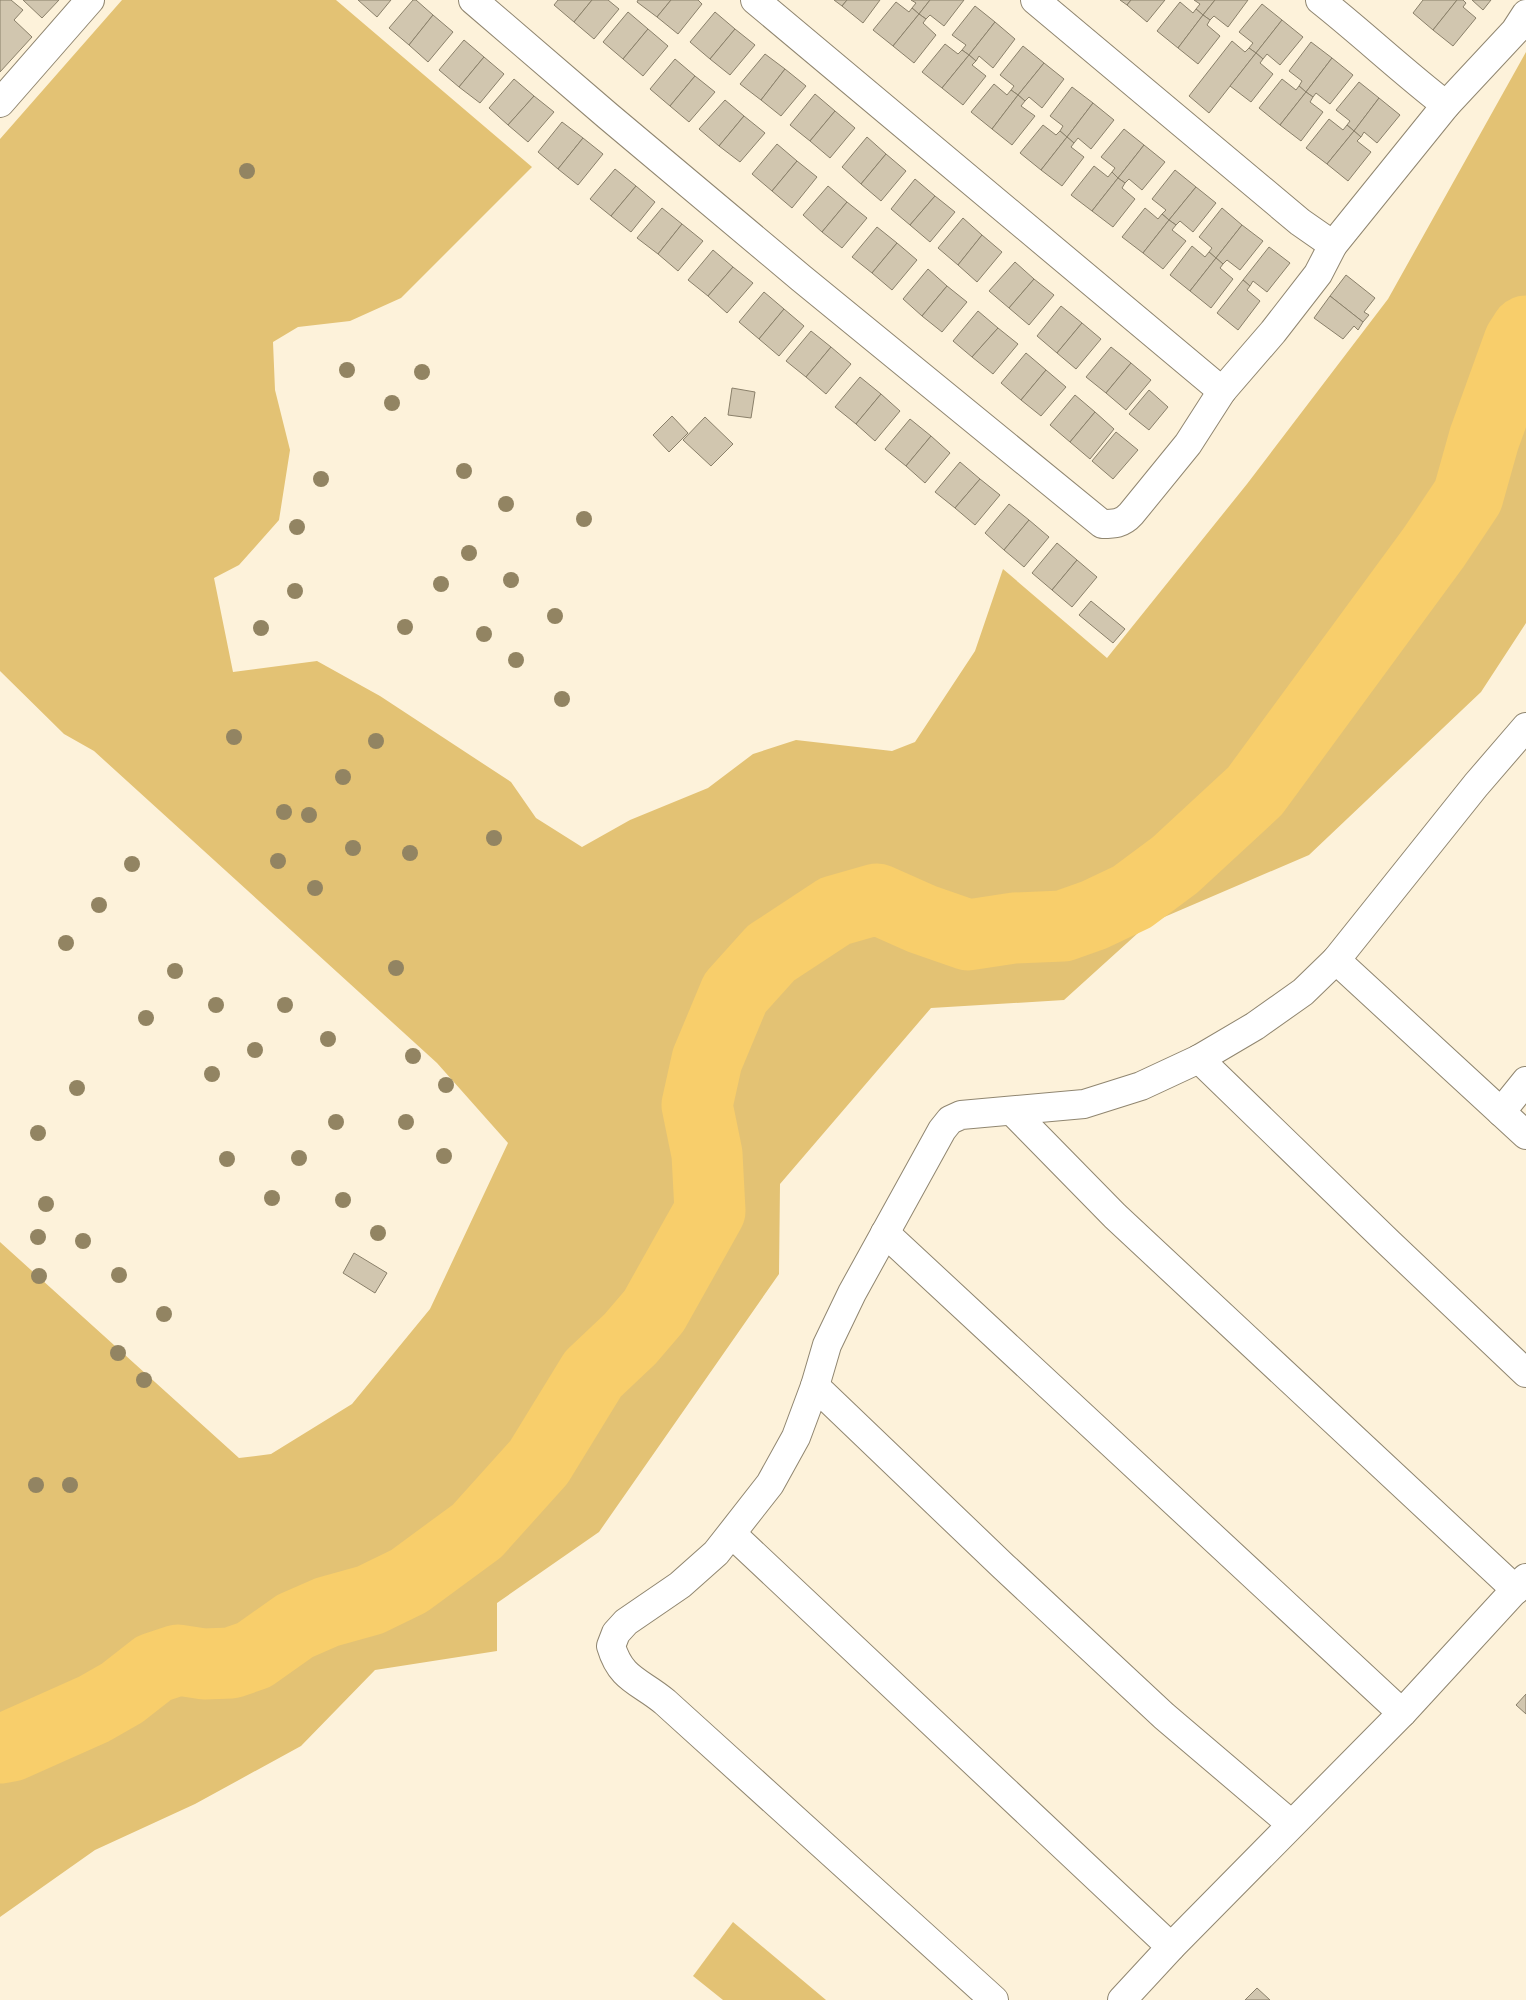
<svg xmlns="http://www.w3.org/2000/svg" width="1526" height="2000" font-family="'Titillium Web',sans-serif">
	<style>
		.green { fill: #e3c274 }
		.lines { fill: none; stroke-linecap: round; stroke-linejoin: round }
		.river { stroke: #f8ce6b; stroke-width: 71 }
		.building { fill: #d1c6af; stroke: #8a806a }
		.minor-casing { stroke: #908670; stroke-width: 30 }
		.tertiary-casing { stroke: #908670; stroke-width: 30 }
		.minor { stroke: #fff; stroke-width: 28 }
		.tertiary { stroke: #fff; stroke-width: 28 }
		.tree { fill: #928462 }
	</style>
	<rect width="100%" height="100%" fill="#fdf2da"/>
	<g class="green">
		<path d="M 122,0 L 336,0 L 532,167 L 401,298 L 350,321 L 298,327 L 273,342 L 275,390 L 290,450 L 279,520 L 239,565 L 214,578 L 233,672 L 317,661 L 380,696 L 511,782 L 536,818 L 582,847 L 630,820 L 708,788 L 753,754 L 796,740 L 892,751 L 915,742 L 975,651 L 1003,569 L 1107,658 L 1247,484 L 1388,299 L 1526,52 L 1526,623 L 1481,692 L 1309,855 L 1148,924 L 1064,1000 L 931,1008 L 780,1184 L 779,1274 L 599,1532 L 497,1603 L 497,1651 L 375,1670 L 301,1746 L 195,1804 L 95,1850 L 0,1917 L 0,1242 L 239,1458 L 271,1454 L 352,1404 L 430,1309 L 508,1143 L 437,1063 L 94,751 L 64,734 L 0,671 L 0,139 Z"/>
		<path d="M 733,1922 L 826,2000 L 723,2000 L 693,1976 Z"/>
	</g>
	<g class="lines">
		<path class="river" d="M 0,1748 L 11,1746 L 94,1709 L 122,1693 L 154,1668 L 178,1660 L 204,1664 L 231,1663 L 254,1655 L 295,1626 L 327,1612 L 370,1600 L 409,1581 L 477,1531 L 539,1462 L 593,1374 L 630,1339 L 654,1311 L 710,1211 L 707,1154 L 697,1105 L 707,1060 L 735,993 L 771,953 L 835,911 L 877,899 L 922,919 L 968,935 L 1014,928 L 1063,926 L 1094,915 L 1132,897 L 1175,865 L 1255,791 L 1434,547 L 1468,496 L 1484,439 L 1519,342 L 1526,331"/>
	</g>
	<g class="building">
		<path d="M 0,0 L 11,0 L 23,10 L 14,20 L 32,37 L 0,72 Z"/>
		<path d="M 23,0 L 59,0 L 42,18 Z"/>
		<path d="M 358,0 L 391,0 L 377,17 Z"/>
		<path d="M 413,0 L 416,0 L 433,15 L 409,45 L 389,28 Z"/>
		<path d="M 558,0 L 592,0 L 574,22 L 554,5 Z"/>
		<path d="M 592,0 L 608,0 L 619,9 L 594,39 L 574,22 Z"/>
		<path d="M 638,0 L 671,0 L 657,17 L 637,2 Z"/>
		<path d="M 671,0 L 698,0 L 702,4 L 678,34 L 657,17 Z"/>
		<path d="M 834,0 L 847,0 L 842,6 Z"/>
		<path d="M 847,0 L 880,0 L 863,23 L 842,6 Z"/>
		<path d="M 911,0 L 930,0 L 919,14 L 912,8 L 916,3 Z"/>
		<path d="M 930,0 L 964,0 L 944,26 L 930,15 L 926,19 L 919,14 Z"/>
		<path d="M 1120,0 L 1131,0 L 1127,5 Z"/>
		<path d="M 1131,0 L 1165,0 L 1147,22 L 1127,5 Z"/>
		<path d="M 1194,0 L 1215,0 L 1203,15 L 1196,9 L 1200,4 Z"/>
		<path d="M 1215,0 L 1248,0 L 1228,27 L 1214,16 L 1210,20 L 1203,15 Z"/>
		<path d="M 1423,0 L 1457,0 L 1433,30 L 1413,13 Z"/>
		<path d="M 1457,0 L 1463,0 L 1466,3 L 1463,7 L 1476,18 L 1453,46 L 1433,30 Z"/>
		<path d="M 1472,0 L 1491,0 L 1483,10 Z"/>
		<path d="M 896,2 L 909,12 L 912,8 L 919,14 L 893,46 L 873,30 Z"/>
		<path d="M 1180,2 L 1193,13 L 1196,9 L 1203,15 L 1178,48 L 1157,31 Z"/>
		<path d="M 1262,4 L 1282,20 L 1256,53 L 1249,48 L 1253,43 L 1239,32 Z"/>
		<path d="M 975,6 L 995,22 L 969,55 L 962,50 L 966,45 L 952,35 Z"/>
		<path d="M 628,12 L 648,29 L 623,59 L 603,42 Z"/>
		<path d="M 715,12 L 735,29 L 710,59 L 690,42 Z"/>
		<path d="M 919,14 L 926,19 L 923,23 L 936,35 L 914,63 L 893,46 Z"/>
		<path d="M 433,15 L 453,32 L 428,62 L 409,45 Z"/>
		<path d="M 1203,15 L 1210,20 L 1207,25 L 1220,36 L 1198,64 L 1178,48 Z"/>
		<path d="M 1282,20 L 1303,37 L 1280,65 L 1267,54 L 1263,59 L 1256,53 Z"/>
		<path d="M 995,22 L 1015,39 L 993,68 L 979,56 L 976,61 L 969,55 Z"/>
		<path d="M 648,29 L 668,46 L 643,76 L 623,59 Z"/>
		<path d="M 735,29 L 755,45 L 730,75 L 710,59 Z"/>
		<path d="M 464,40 L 484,57 L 459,87 L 439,70 Z"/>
		<path d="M 1232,41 L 1245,52 L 1249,48 L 1256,53 L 1209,113 L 1189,96 Z"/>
		<path d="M 1311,42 L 1332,58 L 1306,92 L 1299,86 L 1302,81 L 1289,71 Z"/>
		<path d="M 945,44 L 958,54 L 962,50 L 969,55 L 942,88 L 922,72 Z"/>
		<path d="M 1023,46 L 1044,63 L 1018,95 L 1011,90 L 1014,86 L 1000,75 Z"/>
		<path d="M 1256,53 L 1263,59 L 1260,63 L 1273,74 L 1251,102 L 1230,86 Z"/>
		<path d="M 765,54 L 785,69 L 761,100 L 740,84 Z"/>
		<path d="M 969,55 L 976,61 L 972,65 L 986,76 L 963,105 L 942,88 Z"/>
		<path d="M 484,57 L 504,74 L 480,103 L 459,87 Z"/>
		<path d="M 1332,58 L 1353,75 L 1330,104 L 1316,93 L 1313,97 L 1306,92 Z"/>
		<path d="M 675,59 L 695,76 L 670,106 L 650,89 Z"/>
		<path d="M 1044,63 L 1064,79 L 1042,108 L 1029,97 L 1025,101 L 1018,95 Z"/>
		<path d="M 785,69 L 806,86 L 781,116 L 761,100 Z"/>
		<path d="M 695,76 L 715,92 L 689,122 L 670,106 Z"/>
		<path d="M 514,79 L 534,96 L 508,125 L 489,108 Z"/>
		<path d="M 1282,79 L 1296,90 L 1299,86 L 1306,92 L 1280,125 L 1259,108 Z"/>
		<path d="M 1359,82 L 1379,98 L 1354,131 L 1347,125 L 1350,121 L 1336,110 Z"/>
		<path d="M 994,84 L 1007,95 L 1011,90 L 1018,95 L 992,129 L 971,112 Z"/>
		<path d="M 1072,87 L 1093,103 L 1067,137 L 1060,131 L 1063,126 L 1050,116 Z"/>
		<path d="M 1306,92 L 1313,97 L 1310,102 L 1323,112 L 1301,141 L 1280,125 Z"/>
		<path d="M 815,94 L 835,111 L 810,141 L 790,125 Z"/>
		<path d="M 1018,95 L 1025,101 L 1021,106 L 1035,116 L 1012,145 L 992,129 Z"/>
		<path d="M 534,96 L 554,112 L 528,142 L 508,125 Z"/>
		<path d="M 1379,98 L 1400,115 L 1377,143 L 1364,132 L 1361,137 L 1354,131 Z"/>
		<path d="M 725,100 L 744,116 L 719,146 L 699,129 Z"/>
		<path d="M 1093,103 L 1114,120 L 1091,149 L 1078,138 L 1074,143 L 1067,137 Z"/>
		<path d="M 835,111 L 855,128 L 830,158 L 810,141 Z"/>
		<path d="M 744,116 L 765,133 L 740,162 L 719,146 Z"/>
		<path d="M 1329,119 L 1343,130 L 1347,125 L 1354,131 L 1327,164 L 1306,148 Z"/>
		<path d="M 562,122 L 583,138 L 558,169 L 538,152 Z"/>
		<path d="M 1043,125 L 1056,135 L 1060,131 L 1067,137 L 1041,170 L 1020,153 Z"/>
		<path d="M 1124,129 L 1144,145 L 1118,178 L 1112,172 L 1115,168 L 1101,157 Z"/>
		<path d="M 1354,131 L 1361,137 L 1357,141 L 1371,152 L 1348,181 L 1327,164 Z"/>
		<path d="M 867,137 L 886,154 L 861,184 L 842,167 Z"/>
		<path d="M 1067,137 L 1074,143 L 1071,147 L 1084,157 L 1062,186 L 1041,170 Z"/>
		<path d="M 583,138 L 603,154 L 578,185 L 558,169 Z"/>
		<path d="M 777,144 L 797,161 L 772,191 L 752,174 Z"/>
		<path d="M 1144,145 L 1165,162 L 1142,190 L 1129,179 L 1125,183 L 1118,178 Z"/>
		<path d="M 886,154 L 906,171 L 881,201 L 861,184 Z"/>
		<path d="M 797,161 L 817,177 L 792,208 L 772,191 Z"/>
		<path d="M 1094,166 L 1108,177 L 1112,172 L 1118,178 L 1092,211 L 1071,195 Z"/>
		<path d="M 615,169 L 636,186 L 611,216 L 590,199 Z"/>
		<path d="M 1175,170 L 1196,187 L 1169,220 L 1162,214 L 1166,210 L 1152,199 Z"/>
		<path d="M 1118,178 L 1125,183 L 1122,188 L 1135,199 L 1113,227 L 1092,211 Z"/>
		<path d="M 915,179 L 935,196 L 910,225 L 891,209 Z"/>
		<path d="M 636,186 L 655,202 L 631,232 L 611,216 Z"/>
		<path d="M 828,186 L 847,202 L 822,232 L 803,215 Z"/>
		<path d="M 1196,187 L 1216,203 L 1193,232 L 1180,221 L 1176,225 L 1169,220 Z"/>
		<path d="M 935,196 L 955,212 L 930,242 L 910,225 Z"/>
		<path d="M 847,202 L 867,218 L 842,248 L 822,232 Z"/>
		<path d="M 662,208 L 682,224 L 658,254 L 637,238 Z"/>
		<path d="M 1145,208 L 1158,219 L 1162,214 L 1169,220 L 1143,253 L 1122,237 Z"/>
		<path d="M 1222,208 L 1242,225 L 1216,258 L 1209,252 L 1212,248 L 1199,237 Z"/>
		<path d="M 963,218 L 982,235 L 958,265 L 938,248 Z"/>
		<path d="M 1169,220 L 1176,225 L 1172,230 L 1186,241 L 1163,269 L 1143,253 Z"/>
		<path d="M 682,224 L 703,241 L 678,271 L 658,254 Z"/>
		<path d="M 1242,225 L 1263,241 L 1240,270 L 1227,260 L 1223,264 L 1216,258 Z"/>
		<path d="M 877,227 L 897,243 L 872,273 L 852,257 Z"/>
		<path d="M 982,235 L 1002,252 L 977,282 L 958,265 Z"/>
		<path d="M 897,243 L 917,260 L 892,290 L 872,273 Z"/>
		<path d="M 1192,246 L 1205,257 L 1209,252 L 1216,258 L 1190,291 L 1170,275 Z"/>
		<path d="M 1269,247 L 1290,263 L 1267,292 L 1253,281 L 1250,286 L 1243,280 Z"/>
		<path d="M 713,250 L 733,267 L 708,296 L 688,280 Z"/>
		<path d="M 1216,258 L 1223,264 L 1220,268 L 1233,279 L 1211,308 L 1190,291 Z"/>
		<path d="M 1015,262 L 1034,279 L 1009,308 L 989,291 Z"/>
		<path d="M 733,267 L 753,283 L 727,313 L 708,296 Z"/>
		<path d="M 928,269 L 947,286 L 922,316 L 903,299 Z"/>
		<path d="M 1346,275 L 1375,298 L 1364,312 L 1369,315 L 1363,322 L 1330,296 Z"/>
		<path d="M 1034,279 L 1054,295 L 1029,325 L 1009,308 Z"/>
		<path d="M 1243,280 L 1250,286 L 1247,290 L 1260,301 L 1238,330 L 1217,313 Z"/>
		<path d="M 947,286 L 967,302 L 942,332 L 922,316 Z"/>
		<path d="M 764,292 L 784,309 L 759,339 L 739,322 Z"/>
		<path d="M 1330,296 L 1363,322 L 1358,330 L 1354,326 L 1343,339 L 1314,318 Z"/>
		<path d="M 1061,306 L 1082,323 L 1057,353 L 1037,336 Z"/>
		<path d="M 784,309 L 804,326 L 779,356 L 759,339 Z"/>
		<path d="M 978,311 L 998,328 L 972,357 L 953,341 Z"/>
		<path d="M 1082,323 L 1101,339 L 1076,369 L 1057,353 Z"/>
		<path d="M 998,328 L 1018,344 L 993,374 L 972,357 Z"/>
		<path d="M 811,331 L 831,347 L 806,377 L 786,361 Z"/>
		<path d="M 831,347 L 851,364 L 826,394 L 806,377 Z"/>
		<path d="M 1111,347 L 1131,363 L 1106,393 L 1086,377 Z"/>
		<path d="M 1026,353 L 1046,370 L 1021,400 L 1001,383 Z"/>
		<path d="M 1131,363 L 1151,380 L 1126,410 L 1106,393 Z"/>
		<path d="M 1046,370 L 1066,387 L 1041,416 L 1021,400 Z"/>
		<path d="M 860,377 L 881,394 L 856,424 L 835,407 Z"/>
		<path d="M 732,388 L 755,392 L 751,418 L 728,415 Z"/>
		<path d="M 1149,390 L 1168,407 L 1149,430 L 1129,414 Z"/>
		<path d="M 881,394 L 900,411 L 875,441 L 856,424 Z"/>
		<path d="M 1075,395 L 1095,412 L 1070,442 L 1050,425 Z"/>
		<path d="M 1095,412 L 1114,429 L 1090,459 L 1070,442 Z"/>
		<path d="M 672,416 L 688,433 L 669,452 L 653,435 Z"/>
		<path d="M 705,417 L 733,444 L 711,466 L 683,440 Z"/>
		<path d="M 910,419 L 931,436 L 906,466 L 885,449 Z"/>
		<path d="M 1116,432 L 1138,450 L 1113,479 L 1092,461 Z"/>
		<path d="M 931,436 L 950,453 L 925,483 L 906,466 Z"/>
		<path d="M 960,462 L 980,479 L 955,508 L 935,492 Z"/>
		<path d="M 980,479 L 1000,495 L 975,525 L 955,508 Z"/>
		<path d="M 1009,504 L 1029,520 L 1004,550 L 985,533 Z"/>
		<path d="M 1029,520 L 1049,537 L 1024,567 L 1004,550 Z"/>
		<path d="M 1057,543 L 1077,560 L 1052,590 L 1032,573 Z"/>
		<path d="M 1077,560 L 1097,577 L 1072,607 L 1052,590 Z"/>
		<path d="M 1091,601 L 1125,629 L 1113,643 L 1079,615 Z"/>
		<path d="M 354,1253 L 387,1273 L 375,1293 L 343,1273 Z"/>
		<path d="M 1526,1694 L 1526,1714 L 1516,1705 Z"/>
		<path d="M 1257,1988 L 1270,2000 L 1245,2000 Z"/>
	</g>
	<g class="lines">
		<g class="minor-casing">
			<g id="minor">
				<path d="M 473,0 L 608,116 L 801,278 L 1102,524 C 1114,524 1122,524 1131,514 L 1188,444 L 1222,391 L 1273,332 L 1318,274 L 1333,245 L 1446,105 L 1515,31 L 1526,14"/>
				<path d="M 755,0 L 1222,391"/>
				<path d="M 1035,0 L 1300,222 L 1333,245"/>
				<path d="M 1320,0 C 1363,34 1403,72 1446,105"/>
				<path d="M 1336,960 L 1526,1135"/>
				<path d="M 1199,1059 L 1389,1243 L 1526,1373"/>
				<path d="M 1012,1111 L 1115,1216 L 1516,1590"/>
				<path d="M 1501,1112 L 1526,1081"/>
				<path d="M 885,1233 L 1402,1713"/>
				<path d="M 815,1386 L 1003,1566 L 1164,1716 L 1291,1824"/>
				<path d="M 732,1534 L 1171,1947"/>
				<path d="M 994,2000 L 665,1702 C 640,1681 621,1680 611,1646 L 616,1633 L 626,1622 L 680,1585 L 716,1553 L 770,1484 L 796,1437 L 815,1386 L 827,1345 L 852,1293 L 942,1130 L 950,1120 L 961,1115 L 1084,1104 L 1141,1086 L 1199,1059 L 1255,1026 L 1303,992 L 1336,960 L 1476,785 L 1526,727"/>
				<path d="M 1122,2000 L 1171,1947 L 1402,1713 L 1526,1578"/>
			</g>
		</g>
		<g class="tertiary-casing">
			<path id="tertiary" d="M 0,103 L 90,0"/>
		</g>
		<use href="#minor" class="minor"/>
		<use href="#tertiary" class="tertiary"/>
	</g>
	<g class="tree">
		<circle cx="247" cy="171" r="8"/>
		<circle cx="347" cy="370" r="8"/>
		<circle cx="422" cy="372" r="8"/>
		<circle cx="392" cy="403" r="8"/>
		<circle cx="464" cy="471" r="8"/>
		<circle cx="321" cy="479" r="8"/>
		<circle cx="506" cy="504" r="8"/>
		<circle cx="584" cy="519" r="8"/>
		<circle cx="297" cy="527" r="8"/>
		<circle cx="469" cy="553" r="8"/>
		<circle cx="511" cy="580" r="8"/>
		<circle cx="441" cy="584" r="8"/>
		<circle cx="295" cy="591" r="8"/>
		<circle cx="555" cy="616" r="8"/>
		<circle cx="405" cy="627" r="8"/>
		<circle cx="261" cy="628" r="8"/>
		<circle cx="484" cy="634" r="8"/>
		<circle cx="516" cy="660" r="8"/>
		<circle cx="562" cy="699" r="8"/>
		<circle cx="234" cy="737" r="8"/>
		<circle cx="376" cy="741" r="8"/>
		<circle cx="343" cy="777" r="8"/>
		<circle cx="284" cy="812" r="8"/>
		<circle cx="309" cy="815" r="8"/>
		<circle cx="494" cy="838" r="8"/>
		<circle cx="353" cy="848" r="8"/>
		<circle cx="410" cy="853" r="8"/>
		<circle cx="278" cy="861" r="8"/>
		<circle cx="132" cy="864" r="8"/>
		<circle cx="315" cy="888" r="8"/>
		<circle cx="99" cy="905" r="8"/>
		<circle cx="66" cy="943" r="8"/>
		<circle cx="396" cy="968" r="8"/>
		<circle cx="175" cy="971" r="8"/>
		<circle cx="216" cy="1005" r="8"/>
		<circle cx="285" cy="1005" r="8"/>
		<circle cx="146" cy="1018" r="8"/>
		<circle cx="328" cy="1039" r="8"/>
		<circle cx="255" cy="1050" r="8"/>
		<circle cx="413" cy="1056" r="8"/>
		<circle cx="212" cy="1074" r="8"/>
		<circle cx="446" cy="1085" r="8"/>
		<circle cx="77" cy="1088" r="8"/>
		<circle cx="336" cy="1122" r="8"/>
		<circle cx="406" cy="1122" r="8"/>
		<circle cx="38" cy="1133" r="8"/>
		<circle cx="444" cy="1156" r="8"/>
		<circle cx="299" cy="1158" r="8"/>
		<circle cx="227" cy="1159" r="8"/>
		<circle cx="272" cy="1198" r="8"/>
		<circle cx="343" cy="1200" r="8"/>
		<circle cx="46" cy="1204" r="8"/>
		<circle cx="378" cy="1233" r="8"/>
		<circle cx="38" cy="1237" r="8"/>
		<circle cx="83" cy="1241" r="8"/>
		<circle cx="119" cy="1275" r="8"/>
		<circle cx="39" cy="1276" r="8"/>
		<circle cx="164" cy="1314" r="8"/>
		<circle cx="118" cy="1353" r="8"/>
		<circle cx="144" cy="1380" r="8"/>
		<circle cx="36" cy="1485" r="8"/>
		<circle cx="70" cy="1485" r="8"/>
	</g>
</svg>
